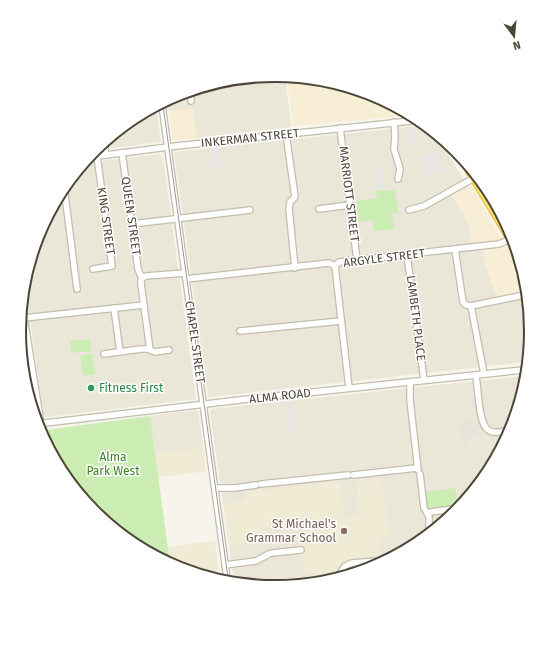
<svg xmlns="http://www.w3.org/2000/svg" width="550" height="663" font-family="'Fira Sans',sans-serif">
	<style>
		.residential { fill: #eae7d8 }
		.commercial { fill: #f8eed5 }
		.industrial { fill: #e6e3dc }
		.education { fill: #f0ebd4 }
		.green { fill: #cbecb2 }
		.parking { fill: #e8e6e2 }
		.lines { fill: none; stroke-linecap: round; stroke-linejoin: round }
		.minor-casing { stroke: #c2bdac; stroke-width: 8 }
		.highway-casing { stroke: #e7ba33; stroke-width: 10 }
		.minor { stroke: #fff; stroke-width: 5.5 }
		.highway { stroke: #ffdf6d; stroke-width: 8 }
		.tram { stroke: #999; stroke-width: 1 }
		.leisure-dot { fill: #2e9e5b; stroke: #fff; stroke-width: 1.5 }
		.education-dot { fill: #8d6e63; stroke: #fff; stroke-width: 1.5 }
		.labels { text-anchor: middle; stroke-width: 3; stroke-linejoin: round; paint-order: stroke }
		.street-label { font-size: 12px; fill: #4b4638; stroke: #fff }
		.leisure-label { font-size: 12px; fill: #27864d; stroke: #fff; text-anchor: start }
		.park-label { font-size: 12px; fill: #3e8226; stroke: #fff }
		.education-label { font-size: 12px; fill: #785e54; stroke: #fff; text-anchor: end }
		.rim { fill: none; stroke: #4b4638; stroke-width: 2 }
	</style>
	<rect width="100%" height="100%" fill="#f6f4eb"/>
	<g class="residential">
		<path d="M 275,76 L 285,77 L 291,127 L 197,138 L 193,109 L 169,111 L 167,102 L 177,95 Z"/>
		<path d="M 156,109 L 161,141 L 160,142 L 95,150 Z"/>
		<path d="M 419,126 L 440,140 L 468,187 L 452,195 L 469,225 L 471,245 L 482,244 L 486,267 L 524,295 L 531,332 L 525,362 L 210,397 L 208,396 L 174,152 Z"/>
		<path d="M 160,154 L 163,158 L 196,399 L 47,417 L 44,416 L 26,295 L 39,233 L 86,163 Z"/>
		<path d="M 522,376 L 511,430 L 456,513 L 373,568 L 275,587 L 234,579 L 210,412 L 212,409 Z"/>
		<path d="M 198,410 L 206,471 L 158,477 L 150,416 Z"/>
	</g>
	<g class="commercial">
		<path d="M 287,78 L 373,95 L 404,116 L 293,126 Z"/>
		<path d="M 193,109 L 197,138 L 173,141 L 169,111 Z"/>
		<path d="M 471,185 L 502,240 L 471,246 L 469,225 L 452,195 Z"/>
		<path d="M 508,247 L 517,262 L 524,295 L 497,298 L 486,267 L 483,250 Z"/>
	</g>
	<path class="industrial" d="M 467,419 L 470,419 L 472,428 L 474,427 L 478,433 L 467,439 L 469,443 L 464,446 L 459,437 L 472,428 L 466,430 L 466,431 L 461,432 L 458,424 L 461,424 L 462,422 L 467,421 Z"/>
	<g class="education">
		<path d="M 203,447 L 206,471 L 158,477 L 155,454 Z"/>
		<path d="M 381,477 L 389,535 L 387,535 L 388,536 L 378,538 L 381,556 L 372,556 L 347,559 L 342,562 L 337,568 L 335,576 L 315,580 L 314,571 L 304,572 L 298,524 L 264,527 L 266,541 L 229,545 L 223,504 L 246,501 L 245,492 L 340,481 L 345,518 L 358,517 L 359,514 L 356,480 Z"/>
		<path d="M 215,541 L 219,571 L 203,573 L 177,568 L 170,564 L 168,547 Z"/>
	</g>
	<g class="green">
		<path d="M 395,190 L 398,213 L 392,213 L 394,229 L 374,231 L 373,220 L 358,222 L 357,201 L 377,198 L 376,191 Z"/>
		<path d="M 22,316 L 38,418 L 37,420 L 19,331 Z"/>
		<path d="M 90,339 L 92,351 L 71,353 L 70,341 Z"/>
		<path d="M 92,354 L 95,374 L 83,376 L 80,356 Z"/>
		<path d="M 150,416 L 170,564 L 94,512 L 39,431 Z"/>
		<path d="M 455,488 L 458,506 L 428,510 L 426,508 L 424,492 Z"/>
	</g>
	<g class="parking">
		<path d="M 416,127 L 418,144 L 409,145 L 406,128 Z"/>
		<path d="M 220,146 L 223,168 L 206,170 L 205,166 L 212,165 L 210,148 Z"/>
		<path d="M 433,152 L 444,170 L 438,173 L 435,170 L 430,174 L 431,177 L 423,181 L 420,157 Z"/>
		<path d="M 382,169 L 385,189 L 375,190 L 372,170 Z"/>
		<path d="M 291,401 L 295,435 L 289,436 L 284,402 Z"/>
	</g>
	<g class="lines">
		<g class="minor-casing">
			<g id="minor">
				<path d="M 190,92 L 191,101"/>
				<path d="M 162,105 L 227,578"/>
				<path d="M 394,122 L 395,136 L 394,149 L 400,169 L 398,179"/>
				<path d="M 340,128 L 357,260"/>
				<path d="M 286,134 L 295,197 L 290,202 L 289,209 L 295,268"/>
				<path d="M 104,144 L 106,155"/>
				<path d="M 122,153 L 138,269 L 140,274 L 142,278"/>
				<path d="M 90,157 L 176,146 L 411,121"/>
				<path d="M 65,195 L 77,289"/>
				<path d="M 319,209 L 350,205"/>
				<path d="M 409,210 L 424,206 L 474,178"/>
				<path d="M 132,224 L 250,210"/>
				<path d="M 455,249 L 463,302 L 466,305 L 471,306 L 524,295"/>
				<path d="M 407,255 L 424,380"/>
				<path d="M 335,266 L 349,388"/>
				<path d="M 93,269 L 112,266 L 97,156"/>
				<path d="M 142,278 L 141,280 L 141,284 L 150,350"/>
				<path d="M 142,278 L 146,276 L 185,273"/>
				<path d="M 186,279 L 329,263 L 335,266 L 339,262 L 499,244 L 511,239"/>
				<path d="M 471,306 L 484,374"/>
				<path d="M 114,308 L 120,352"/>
				<path d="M 23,311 L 41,424"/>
				<path d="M 24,318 L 144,305"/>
				<path d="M 240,331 L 341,321"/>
				<path d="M 104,354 L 141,349 L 148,349 L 155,352 L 169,350"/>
				<path d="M 476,375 C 477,384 478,394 479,403 C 482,426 485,439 511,429"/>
				<path d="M 410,382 L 410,400 L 418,470"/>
				<path d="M 37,424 L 248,399 L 523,370"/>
				<path d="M 420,474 L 424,508"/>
				<path d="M 353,475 L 417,468"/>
				<path d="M 261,484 L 348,475"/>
				<path d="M 215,488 L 235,488 L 256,485"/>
				<path d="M 426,511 L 429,517 L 429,531"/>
				<path d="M 428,513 L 431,512 L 459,508"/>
				<path d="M 225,565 L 256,561 L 269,554 L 272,553 L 301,550"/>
				<path d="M 340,575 C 342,568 345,565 352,563 L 377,561 L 381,562"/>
			</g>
		</g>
		<g class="highway-casing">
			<path id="highway" d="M 470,171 L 514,244"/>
		</g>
		<use href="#minor" class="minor"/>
		<use href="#highway" class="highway"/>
		<path class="tram" d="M 163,105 L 228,578"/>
	</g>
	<circle class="leisure-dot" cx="91" cy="388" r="4"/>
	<circle class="education-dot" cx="344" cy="531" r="4"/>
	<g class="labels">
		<g class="street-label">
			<text transform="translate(250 138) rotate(-6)" y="4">INKERMAN STREET</text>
			<text transform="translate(349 194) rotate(83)" y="4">MARRIOTT STREET</text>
			<text transform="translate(131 216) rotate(82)" y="4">QUEEN STREET</text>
			<text transform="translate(106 221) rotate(82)" y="4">KING STREET</text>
			<text transform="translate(384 258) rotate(-7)" y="4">ARGYLE STREET</text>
			<text transform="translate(416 318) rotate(83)" y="4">LAMBETH PLACE</text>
			<text transform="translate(195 342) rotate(82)" y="4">CHAPEL STREET</text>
			<text transform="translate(280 396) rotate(-6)" y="4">ALMA ROAD</text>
		</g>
		<g class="leisure-label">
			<text x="99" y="392">Fitness First</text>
		</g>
		<g class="park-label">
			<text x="113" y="461">Alma<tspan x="113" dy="14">Park West</tspan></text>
		</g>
		<g class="education-label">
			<text x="336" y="528">St Michael's<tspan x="336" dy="14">Grammar School</tspan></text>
		</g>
	</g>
	<path d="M0 0H550V663H0ZM26 331a249 249 0 1 1 498 0a249 249 0 1 1-498 0Z" fill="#fff" fill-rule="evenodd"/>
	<path class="rim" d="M26 331a249 249 0 1 1 498 0a249 249 0 1 1-498 0Z"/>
	<g transform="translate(514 36) rotate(164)" stroke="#ffffff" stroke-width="3" paint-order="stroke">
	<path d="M0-3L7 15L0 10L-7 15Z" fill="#4b4638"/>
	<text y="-6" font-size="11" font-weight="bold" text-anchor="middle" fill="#4b4638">N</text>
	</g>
</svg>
